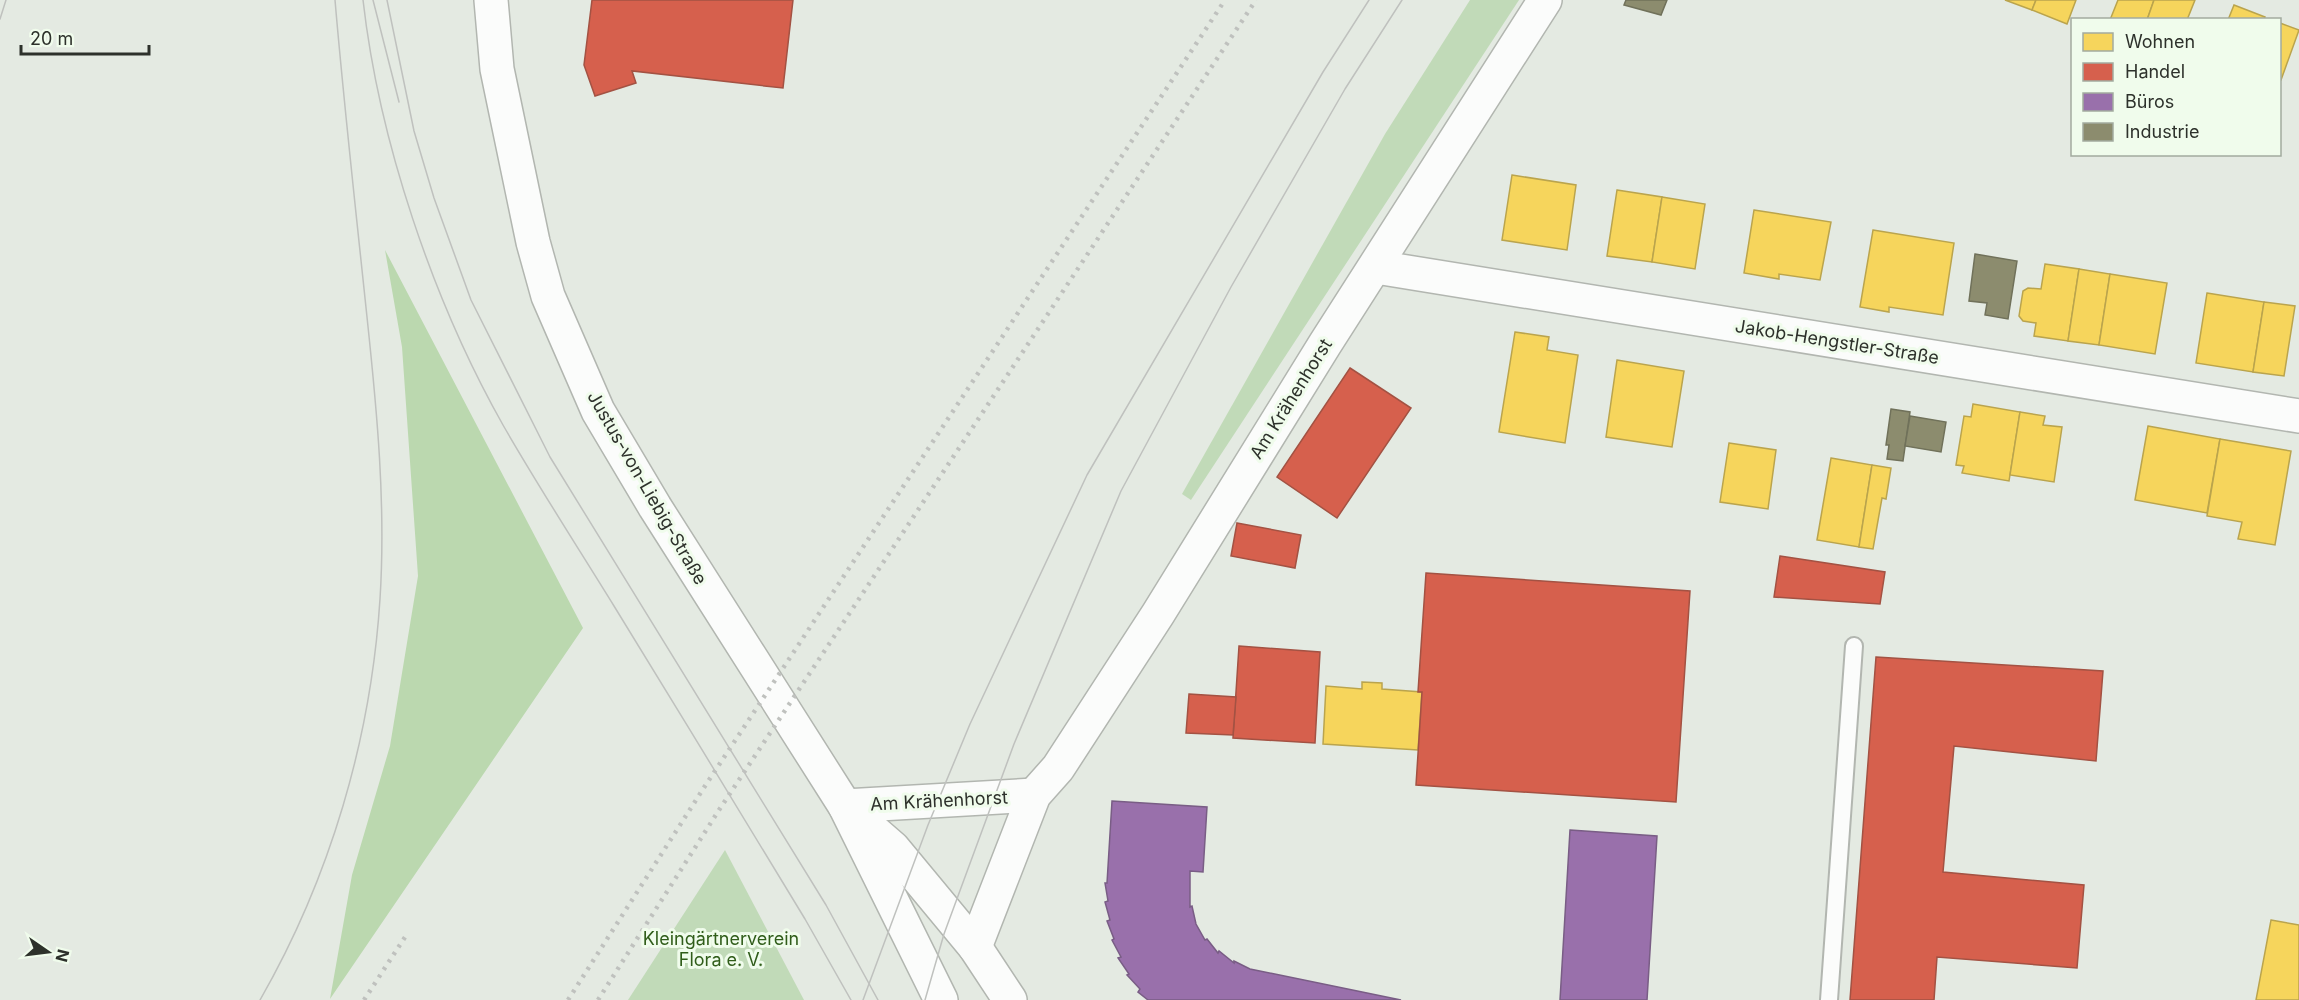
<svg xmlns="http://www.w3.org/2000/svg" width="2299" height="1000" font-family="Inter,sans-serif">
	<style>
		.green { fill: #c1dab8 }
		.forest { fill: #bbd8af }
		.homes { fill: #f6d55c; stroke: #baa44d; stroke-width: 1.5 }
		.shops { fill: #d6604d; stroke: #a35243; stroke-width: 1.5 }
		.offices { fill: #9970ab; stroke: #795d85; stroke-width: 1.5 }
		.industry { fill: #8c8c6e; stroke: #70715a; stroke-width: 1.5 }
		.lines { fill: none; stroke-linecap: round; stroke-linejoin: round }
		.service-casing { stroke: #b2b6b0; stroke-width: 20 }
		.minor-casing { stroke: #b2b6b0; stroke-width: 36 }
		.secondary-casing { stroke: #b2b6b0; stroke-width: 36 }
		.service { stroke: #fbfcfb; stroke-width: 16 }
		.minor { stroke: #fbfcfb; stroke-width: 33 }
		.secondary { stroke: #fbfcfb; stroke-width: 33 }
		.tram { stroke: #bfc1be; stroke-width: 1.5 }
		.rail { stroke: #bfc1be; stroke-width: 4.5; stroke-dasharray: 3 6; stroke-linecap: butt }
		.labels { text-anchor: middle; stroke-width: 6; stroke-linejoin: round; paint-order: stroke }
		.street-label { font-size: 18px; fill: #2d312b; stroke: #f0fcec }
		.park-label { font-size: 18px; fill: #305d1a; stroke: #f0fcec }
	</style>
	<rect width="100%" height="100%" fill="#e4eae2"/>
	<g class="green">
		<path d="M 1470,0 L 1519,0 L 1191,500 L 1182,494 L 1385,134 Z"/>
		<path d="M 725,850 L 804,1000 L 628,1000 Z"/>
	</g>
	<path class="forest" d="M 385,250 L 583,628 L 330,999 L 352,875 L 390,746 L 418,576 L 402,347 Z"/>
	<g class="homes">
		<path d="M 2005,0 L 2036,0 L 2032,10 Z"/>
		<path d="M 2036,0 L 2076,0 L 2067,24 L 2032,10 Z"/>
		<path d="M 2118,0 L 2154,0 L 2147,20 L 2110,20 Z"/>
		<path d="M 2154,0 L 2195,0 L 2187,20 L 2147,20 Z"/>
		<path d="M 2234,5 L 2265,17 L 2264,20 L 2228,20 Z"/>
		<path d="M 2280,23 L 2299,30 L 2281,80 L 2280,80 Z"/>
		<path d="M 1512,175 L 1576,185 L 1567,250 L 1502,240 Z"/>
		<path d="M 1617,190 L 1662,197 L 1652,262 L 1607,256 Z"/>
		<path d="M 1662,197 L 1705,204 L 1695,269 L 1652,262 Z"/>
		<path d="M 1754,210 L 1831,222 L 1820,280 L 1779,274 L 1779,279 L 1744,273 Z"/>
		<path d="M 1873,230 L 1954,243 L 1943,315 L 1889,307 L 1889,312 L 1860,307 Z"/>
		<path d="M 2045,264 L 2079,269 L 2068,341 L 2034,336 L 2036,323 L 2023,321 L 2019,316 L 2023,291 L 2028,288 L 2041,289 Z"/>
		<path d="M 2079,269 L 2110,274 L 2099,345 L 2068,341 Z"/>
		<path d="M 2110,274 L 2167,283 L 2155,354 L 2099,345 Z"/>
		<path d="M 2207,293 L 2264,302 L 2253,372 L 2196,363 Z"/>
		<path d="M 2264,302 L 2295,306 L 2284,376 L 2253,372 Z"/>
		<path d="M 1515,332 L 1549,337 L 1547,350 L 1578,355 L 1565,443 L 1499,432 Z"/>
		<path d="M 1617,360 L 1684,371 L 1672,447 L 1606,437 Z"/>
		<path d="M 1973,404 L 2020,412 L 2009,481 L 1962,473 L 1964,466 L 1956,465 L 1964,416 L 1971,417 Z"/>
		<path d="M 2020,412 L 2045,416 L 2043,425 L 2062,427 L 2054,482 L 2010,475 Z"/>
		<path d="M 2148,426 L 2220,439 L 2207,513 L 2135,500 Z"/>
		<path d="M 2220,439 L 2291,451 L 2275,545 L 2238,539 L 2242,522 L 2207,516 Z"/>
		<path d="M 1729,443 L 1776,450 L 1768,509 L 1720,502 Z"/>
		<path d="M 1831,458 L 1872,465 L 1859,547 L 1817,540 Z"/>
		<path d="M 1872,465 L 1891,468 L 1886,499 L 1882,498 L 1873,549 L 1859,547 Z"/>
		<path d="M 1362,682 L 1382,683 L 1382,689 L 1422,692 L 1418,750 L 1323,744 L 1326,686 L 1362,689 Z"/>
		<path d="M 2271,920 L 2299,925 L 2299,1000 L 2256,1000 Z"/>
	</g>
	<g class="shops">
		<path d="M 592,0 L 793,0 L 783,88 L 632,71 L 636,83 L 595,96 L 584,65 Z"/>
		<path d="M 1350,368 L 1411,408 L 1337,518 L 1277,477 Z"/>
		<path d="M 1237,523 L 1301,535 L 1295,568 L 1231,556 Z"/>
		<path d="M 1780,556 L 1885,572 L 1880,604 L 1774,597 Z"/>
		<path d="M 1426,573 L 1690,591 L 1676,802 L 1416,785 L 1422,692 L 1418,692 Z"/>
		<path d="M 1239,646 L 1320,652 L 1315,743 L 1233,738 Z"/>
		<path d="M 1876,657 L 2103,671 L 2096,761 L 1954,746 L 1943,872 L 2084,885 L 2077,968 L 1937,957 L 1934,1000 L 1850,1000 Z"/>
		<path d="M 1189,694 L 1236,697 L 1233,735 L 1186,733 Z"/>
	</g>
	<g class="offices">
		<path d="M 1112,801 L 1207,807 L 1203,872 L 1190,871 L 1190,907 L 1192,906 L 1196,924 L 1205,940 L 1207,939 L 1218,953 L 1219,951 L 1234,963 L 1234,961 L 1250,969 L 1401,1000 L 1148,1000 L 1138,992 L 1140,989 L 1127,975 L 1129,974 L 1118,958 L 1121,957 L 1112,940 L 1114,939 L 1107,921 L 1110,920 L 1105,902 L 1108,901 L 1105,883 L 1107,883 Z"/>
		<path d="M 1570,830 L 1657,836 L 1647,1000 L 1560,1000 Z"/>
	</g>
	<g class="industry">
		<path d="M 1626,0 L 1667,0 L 1661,15 L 1624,5 Z"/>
		<path d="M 1975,254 L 2017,261 L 2008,319 L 1985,315 L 1987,303 L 1969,301 Z"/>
		<path d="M 1891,409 L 1910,412 L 1903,461 L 1887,459 L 1889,445 L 1886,445 Z"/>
		<path d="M 1910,416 L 1946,422 L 1941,452 L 1905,446 Z"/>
	</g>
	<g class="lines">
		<g class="service-casing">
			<path id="service" d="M 1829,1000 L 1854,646"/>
		</g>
		<g class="minor-casing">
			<g id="minor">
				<path d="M 1376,267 L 2299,416"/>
				<path d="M 845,806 L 1034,795"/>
				<path d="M 975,947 L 1034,795 L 1058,768 L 1158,614 L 1325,344 L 1545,0"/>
			</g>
		</g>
		<g class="secondary-casing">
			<g id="secondary">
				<path d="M 491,0 L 497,69 L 533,242 L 548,296 L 598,411 L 655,507 L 845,806 L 941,1000"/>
				<path d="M 855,815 L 893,848 L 975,947 L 1010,1000"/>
			</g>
		</g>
		<use href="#service" class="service"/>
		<use href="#minor" class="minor"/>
		<use href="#secondary" class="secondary"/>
		<g class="tram">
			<path d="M 363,0 C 379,141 433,301 503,425 C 538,486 577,546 614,606 C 678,710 742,815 805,919 L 851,1000"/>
			<path d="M 373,0 L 399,102"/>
			<path d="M 387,0 L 414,131 L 434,198 L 471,300 L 550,457 L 826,905 L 878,1000"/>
			<path d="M 0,19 L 6,0"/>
			<path d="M 260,1000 C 330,878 371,739 380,599 C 386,505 377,411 367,317 C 356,212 344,106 335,0"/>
			<path d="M 863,1000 L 928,825 L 970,724 L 1087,475 L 1323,72 L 1369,0"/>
			<path d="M 925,1000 L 944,934 L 1014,744 L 1121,491 L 1231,287 L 1345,89 L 1402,0"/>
		</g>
		<g class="rail">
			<path d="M 364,1000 L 407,934"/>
			<path d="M 568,1000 L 705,786 L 1225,0"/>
			<path d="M 598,1000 L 719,810 L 1256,0"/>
		</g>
	</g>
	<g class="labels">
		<g class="street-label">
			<text transform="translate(1837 342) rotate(9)" y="6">Jakob-Hengstler-Straße</text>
			<text transform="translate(1291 399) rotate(-58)" y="6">Am Krähenhorst</text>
			<text transform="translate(647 488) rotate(60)" y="6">Justus-von-Liebig-Straße</text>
			<text transform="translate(939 801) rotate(-3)" y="6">Am Krähenhorst</text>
		</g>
		<g class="park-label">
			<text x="721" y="945">Kleingärtnerverein<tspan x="721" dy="21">Flora e. V.</tspan></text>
		</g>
	</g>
	<rect x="2071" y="18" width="210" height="138" fill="#f0fcec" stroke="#a2ab9f" stroke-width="1.5"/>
	<rect x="2083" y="33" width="30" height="18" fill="#f6d55c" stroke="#a2ab9f" stroke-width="1.5"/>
	<text x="2125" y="48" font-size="18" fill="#2d312b">Wohnen</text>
	<rect x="2083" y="63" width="30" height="18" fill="#d6604d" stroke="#a2ab9f" stroke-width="1.5"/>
	<text x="2125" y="78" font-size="18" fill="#2d312b">Handel</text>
	<rect x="2083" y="93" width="30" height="18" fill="#9970ab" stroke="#a2ab9f" stroke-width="1.5"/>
	<text x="2125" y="108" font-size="18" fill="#2d312b">Büros</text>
	<rect x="2083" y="123" width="30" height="18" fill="#8c8c6e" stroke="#a2ab9f" stroke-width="1.5"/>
	<text x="2125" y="138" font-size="18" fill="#2d312b">Industrie</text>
	<g transform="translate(48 952) rotate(104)" stroke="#f0fcec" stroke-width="4.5" paint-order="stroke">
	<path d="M0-4.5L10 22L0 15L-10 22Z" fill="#2d312b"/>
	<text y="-9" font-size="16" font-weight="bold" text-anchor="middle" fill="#2d312b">N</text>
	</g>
	<path d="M21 45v9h128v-9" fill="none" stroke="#2d312b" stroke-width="3"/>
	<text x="30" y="45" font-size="18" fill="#2d312b" stroke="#f0fcec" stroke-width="4.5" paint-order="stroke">20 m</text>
</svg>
